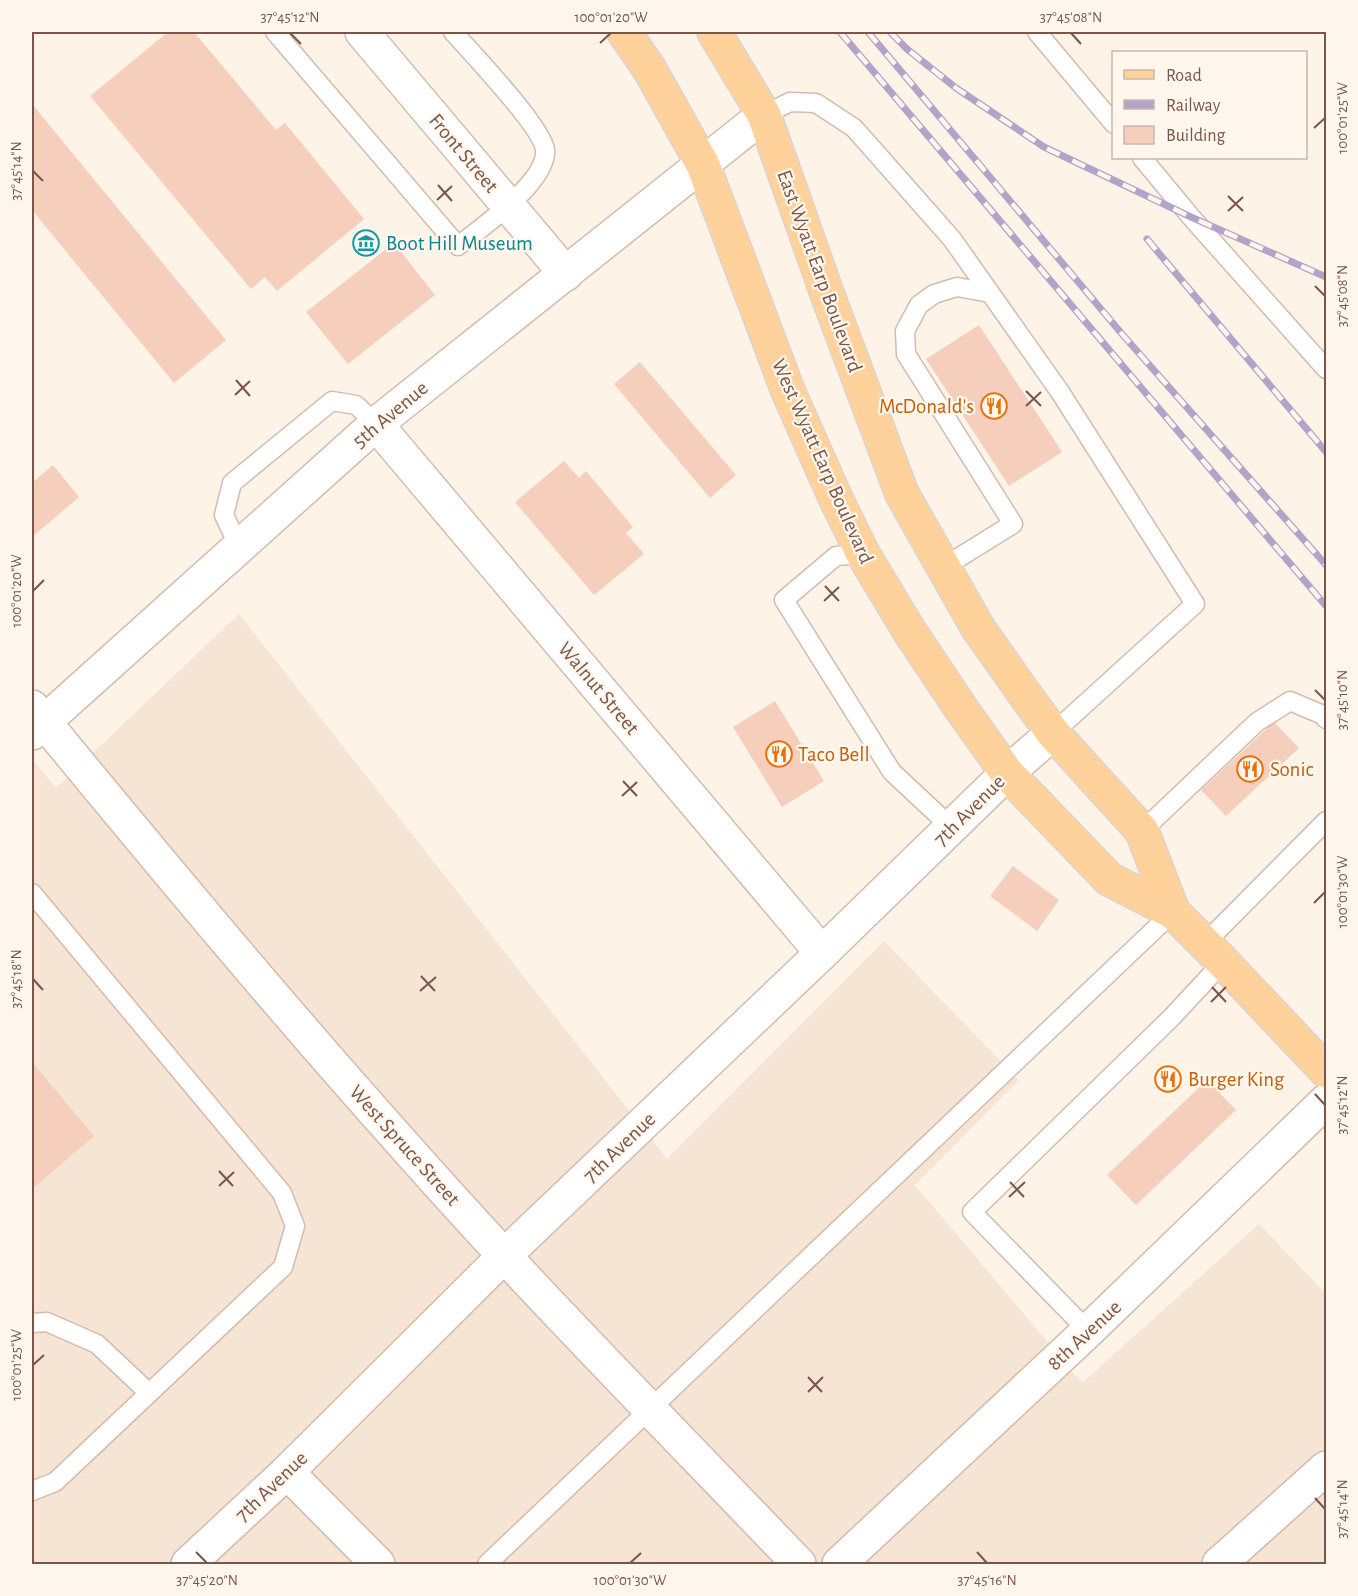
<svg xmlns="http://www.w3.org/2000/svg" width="1358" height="1596" font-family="'Alegreya Sans',sans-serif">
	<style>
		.residential { fill: #f6e4d4 }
		.building { fill: #f5cebc }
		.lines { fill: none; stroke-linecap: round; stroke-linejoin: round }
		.service-casing { stroke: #d3bbae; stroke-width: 21 }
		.minor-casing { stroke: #d3bbae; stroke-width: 36 }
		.primary-casing { stroke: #dcd3d0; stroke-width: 36 }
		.service { stroke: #fff; stroke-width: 18 }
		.minor { stroke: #fff; stroke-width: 33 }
		.primary { stroke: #ffd29c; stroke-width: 33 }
		.rail-casing { stroke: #b4a3c9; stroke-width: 7 }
		.rail { stroke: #fff7ee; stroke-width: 4.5; stroke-dasharray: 14; stroke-linecap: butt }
		.ticks { fill: none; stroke: #795649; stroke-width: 2 }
		.labels { text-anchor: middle; stroke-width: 4.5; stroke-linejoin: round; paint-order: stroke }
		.street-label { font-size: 21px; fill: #795649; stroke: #fff7ee }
		.culture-label { font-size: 21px; fill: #0d838f; stroke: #fff7ee; text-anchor: start }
		.food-label { font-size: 21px; fill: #c56008; stroke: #fff7ee; text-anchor: start }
		.neatline { fill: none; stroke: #795649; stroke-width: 2 }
		.ticks-label { font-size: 15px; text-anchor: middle; fill: #795649 }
	</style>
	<rect width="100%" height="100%" fill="#fef3e7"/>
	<path class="residential" d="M 239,614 L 667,1159 L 884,941 L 1019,1080 L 915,1185 L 1082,1383 L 1259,1224 L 1326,1294 L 1326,1564 L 32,1564 L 32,759 L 56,788 Z"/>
	<g class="building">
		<path d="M 168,32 L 194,32 L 276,130 L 285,123 L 364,219 L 277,291 L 265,277 L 251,289 L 90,96 Z"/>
		<path d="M 32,104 L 226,340 L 174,383 L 32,210 Z"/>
		<path d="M 394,243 L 435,295 L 348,364 L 306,312 Z"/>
		<path d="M 979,325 L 1062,452 L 1009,486 L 926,359 Z"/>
		<path d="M 640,362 L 736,475 L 710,498 L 614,384 Z"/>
		<path d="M 564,461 L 579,478 L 586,471 L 633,527 L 626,533 L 644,554 L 594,595 L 515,502 Z"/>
		<path d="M 53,465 L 79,497 L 32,537 L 32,483 Z"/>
		<path d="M 775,701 L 824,781 L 782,807 L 733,727 Z"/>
		<path d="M 1274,722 L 1299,748 L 1226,816 L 1201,790 Z"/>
		<path d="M 1013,866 L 1059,900 L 1037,931 L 990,896 Z"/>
		<path d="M 32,1062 L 94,1136 L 32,1189 Z"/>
		<path d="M 1207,1080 L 1236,1110 L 1136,1205 L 1107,1175 Z"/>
	</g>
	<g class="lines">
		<g class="service-casing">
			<g id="service">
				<path d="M 275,32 L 458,246 C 481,228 548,181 545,150 C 543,128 471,52 453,32"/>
				<path d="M 1037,32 L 1114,124"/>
				<path d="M 764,115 L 790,102 L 816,103 L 854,128 L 952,239 L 1060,392 L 1195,604 L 1053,733"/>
				<path d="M 1142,158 L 1191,217 L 1326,369"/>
				<path d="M 239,547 L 224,515 L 232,483 L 332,401 L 356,405 L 376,424"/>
				<path d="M 863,554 L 836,556 L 784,600 L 892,772 L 952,828"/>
				<path d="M 942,568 L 1013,524 L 906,354 L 905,331 L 919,305 L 934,294 L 957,287 L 990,293"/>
				<path d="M 1142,831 L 1257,722 L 1290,701 L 1323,715 L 1326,719"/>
				<path d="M 32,893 L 282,1193 L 295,1226 L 283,1267 L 55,1482 L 32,1491"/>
				<path d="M 1205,943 L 1326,821"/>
				<path d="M 32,1323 L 47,1322 L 97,1344 L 149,1393"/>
				<path d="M 1088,1331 L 972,1212 L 1172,1017 L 1223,962"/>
				<path d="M 487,1564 L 1173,912"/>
			</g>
		</g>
		<g class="minor-casing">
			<g id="minor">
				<path d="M 362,32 L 566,274"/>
				<path d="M 376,424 L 822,953"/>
				<path d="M 32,707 C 153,854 275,1001 402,1143 C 530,1288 666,1425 799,1564"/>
				<path d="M 32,733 L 376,424 L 764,115"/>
				<path d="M 287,1472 L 378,1564"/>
				<path d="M 188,1564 L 287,1472 L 505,1255 L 822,953 L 1007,773 L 1053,733"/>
				<path d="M 839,1564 L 1088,1331 L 1326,1101"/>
				<path d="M 1219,1564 L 1326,1468"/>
			</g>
		</g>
		<g class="primary-casing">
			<g id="primary">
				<path d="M 624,32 L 650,70 L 703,165 L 788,391 L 835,497 L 863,554 L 910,632 L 960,707 L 1007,773 L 1109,879 L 1173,912 L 1223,962 L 1326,1071"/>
				<path d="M 714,32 L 764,115 L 829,299 L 902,494 L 978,628 L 1023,692 L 1053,733 L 1142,831 L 1173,912"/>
			</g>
		</g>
		<use href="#service" class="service"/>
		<use href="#minor" class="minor"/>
		<use href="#primary" class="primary"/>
		<g class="rail-casing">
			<g id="rail">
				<path d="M 840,32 L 1326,606"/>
				<path d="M 868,32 L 1122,334 L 1326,565"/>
				<path d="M 890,32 L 907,49 L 956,88 L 1044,147 L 1191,217 L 1326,277"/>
				<path d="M 1147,239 L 1326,452"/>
			</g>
		</g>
		<use href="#rail" class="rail"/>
	</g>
	<path class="ticks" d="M 290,33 L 301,44M 1071,33 L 1081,44M 600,43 L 611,33M 1314,128 L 1325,118M 33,171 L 43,181M 438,185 L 452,201M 1228,196 L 1243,211M 437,200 L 452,186M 1228,211 L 1243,197M 1315,286 L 1325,296M 236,380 L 250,396M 1026,391 L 1041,406M 235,395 L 250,381M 1026,406 L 1041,392M 825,586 L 839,601M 33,591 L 44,580M 824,601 L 839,587M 1315,690 L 1325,700M 623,781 L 637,796M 622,796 L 637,782M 1314,903 L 1325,892M 421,976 L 435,991M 33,979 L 43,990M 1212,987 L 1226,1002M 420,991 L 436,977M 1211,1002 L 1226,987M 1315,1094 L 1325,1105M 219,1171 L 233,1186M 1010,1182 L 1024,1197M 219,1186 L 234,1172M 1009,1197 L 1025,1182M 33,1365 L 44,1355M 808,1377 L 822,1392M 808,1392 L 823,1377M 1315,1498 L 1325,1509M 196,1552 L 207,1563M 977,1552 L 987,1563M 630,1563 L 641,1553"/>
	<defs>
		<g id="museum-ring" transform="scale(1.35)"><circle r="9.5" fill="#fff7ee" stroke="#0f9aa8" stroke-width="1.5"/><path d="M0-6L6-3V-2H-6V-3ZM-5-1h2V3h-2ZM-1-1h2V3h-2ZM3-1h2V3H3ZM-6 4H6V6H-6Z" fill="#0f9aa8"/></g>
		<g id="restaurant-ring" transform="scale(1.35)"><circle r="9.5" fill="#fff7ee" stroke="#e8710a" stroke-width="1.5"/><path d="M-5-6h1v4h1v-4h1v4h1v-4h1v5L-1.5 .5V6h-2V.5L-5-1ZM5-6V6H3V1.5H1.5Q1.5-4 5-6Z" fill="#e8710a"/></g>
	</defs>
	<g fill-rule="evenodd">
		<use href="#museum-ring" x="366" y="243"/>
		<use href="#restaurant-ring" x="994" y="406"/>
		<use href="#restaurant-ring" x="779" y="754"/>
		<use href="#restaurant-ring" x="1250" y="769"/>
		<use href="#restaurant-ring" x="1168" y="1079"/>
	</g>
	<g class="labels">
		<g class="street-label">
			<text transform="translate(464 153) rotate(50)" y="7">Front Street</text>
			<text transform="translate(820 271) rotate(70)" y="7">East Wyatt Earp Boulevard</text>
			<text transform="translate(390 414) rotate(-40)" y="7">5th Avenue</text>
			<text transform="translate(823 461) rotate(66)" y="7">West Wyatt Earp Boulevard</text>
			<text transform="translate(599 688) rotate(50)" y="7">Walnut Street</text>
			<text transform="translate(969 810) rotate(-45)" y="7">7th Avenue</text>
			<text transform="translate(405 1145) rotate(48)" y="7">West Spruce Street</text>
			<text transform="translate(619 1147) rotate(-44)" y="7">7th Avenue</text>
			<text transform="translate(1084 1335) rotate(-43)" y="7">8th Avenue</text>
			<text transform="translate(271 1486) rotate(-44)" y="7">7th Avenue</text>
		</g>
		<g class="culture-label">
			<text x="386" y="250">Boot Hill Museum</text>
		</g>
		<g class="food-label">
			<text x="974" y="413" text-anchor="end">McDonald's</text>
			<text x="798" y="761">Taco Bell</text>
			<text x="1270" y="776">Sonic</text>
			<text x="1188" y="1086">Burger King</text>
		</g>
	</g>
	<rect width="1358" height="1596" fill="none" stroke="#fff7ee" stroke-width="66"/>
	<rect x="1112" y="51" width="195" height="108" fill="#fff7ee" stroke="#c9b7ac" stroke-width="1.5"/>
	<rect x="1124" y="70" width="30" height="9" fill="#ffd29c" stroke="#c9b7ac" stroke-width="1.5"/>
	<text x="1166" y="81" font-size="18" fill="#795649">Road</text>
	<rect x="1124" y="100" width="30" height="9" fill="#b4a3c9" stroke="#c9b7ac" stroke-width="1.5"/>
	<text x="1166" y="111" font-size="18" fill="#795649">Railway</text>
	<rect x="1124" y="126" width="30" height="18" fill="#f5cebc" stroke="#c9b7ac" stroke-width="1.5"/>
	<text x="1166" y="141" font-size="18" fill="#795649">Building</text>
	<rect x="33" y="33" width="1292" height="1530" class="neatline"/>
	<g class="ticks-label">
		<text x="290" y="22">37°45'12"N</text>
		<text x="611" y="22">100°01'20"W</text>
		<text x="1071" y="22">37°45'08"N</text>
		<text transform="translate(1342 118) rotate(-90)" y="5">100°01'25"W</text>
		<text transform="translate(16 171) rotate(-90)" y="5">37°45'14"N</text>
		<text transform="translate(1342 296) rotate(-90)" y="5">37°45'08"N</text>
		<text transform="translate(16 591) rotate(-90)" y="5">100°01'20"W</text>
		<text transform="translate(1342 700) rotate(-90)" y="5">37°45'10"N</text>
		<text transform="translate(1342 892) rotate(-90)" y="5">100°01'30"W</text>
		<text transform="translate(16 979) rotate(-90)" y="5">37°45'18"N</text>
		<text transform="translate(1342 1105) rotate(-90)" y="5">37°45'12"N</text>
		<text transform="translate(16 1365) rotate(-90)" y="5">100°01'25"W</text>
		<text transform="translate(1342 1509) rotate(-90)" y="5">37°45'14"N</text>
		<text x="207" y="1585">37°45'20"N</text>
		<text x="630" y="1585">100°01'30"W</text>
		<text x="987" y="1585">37°45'16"N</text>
	</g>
</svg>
